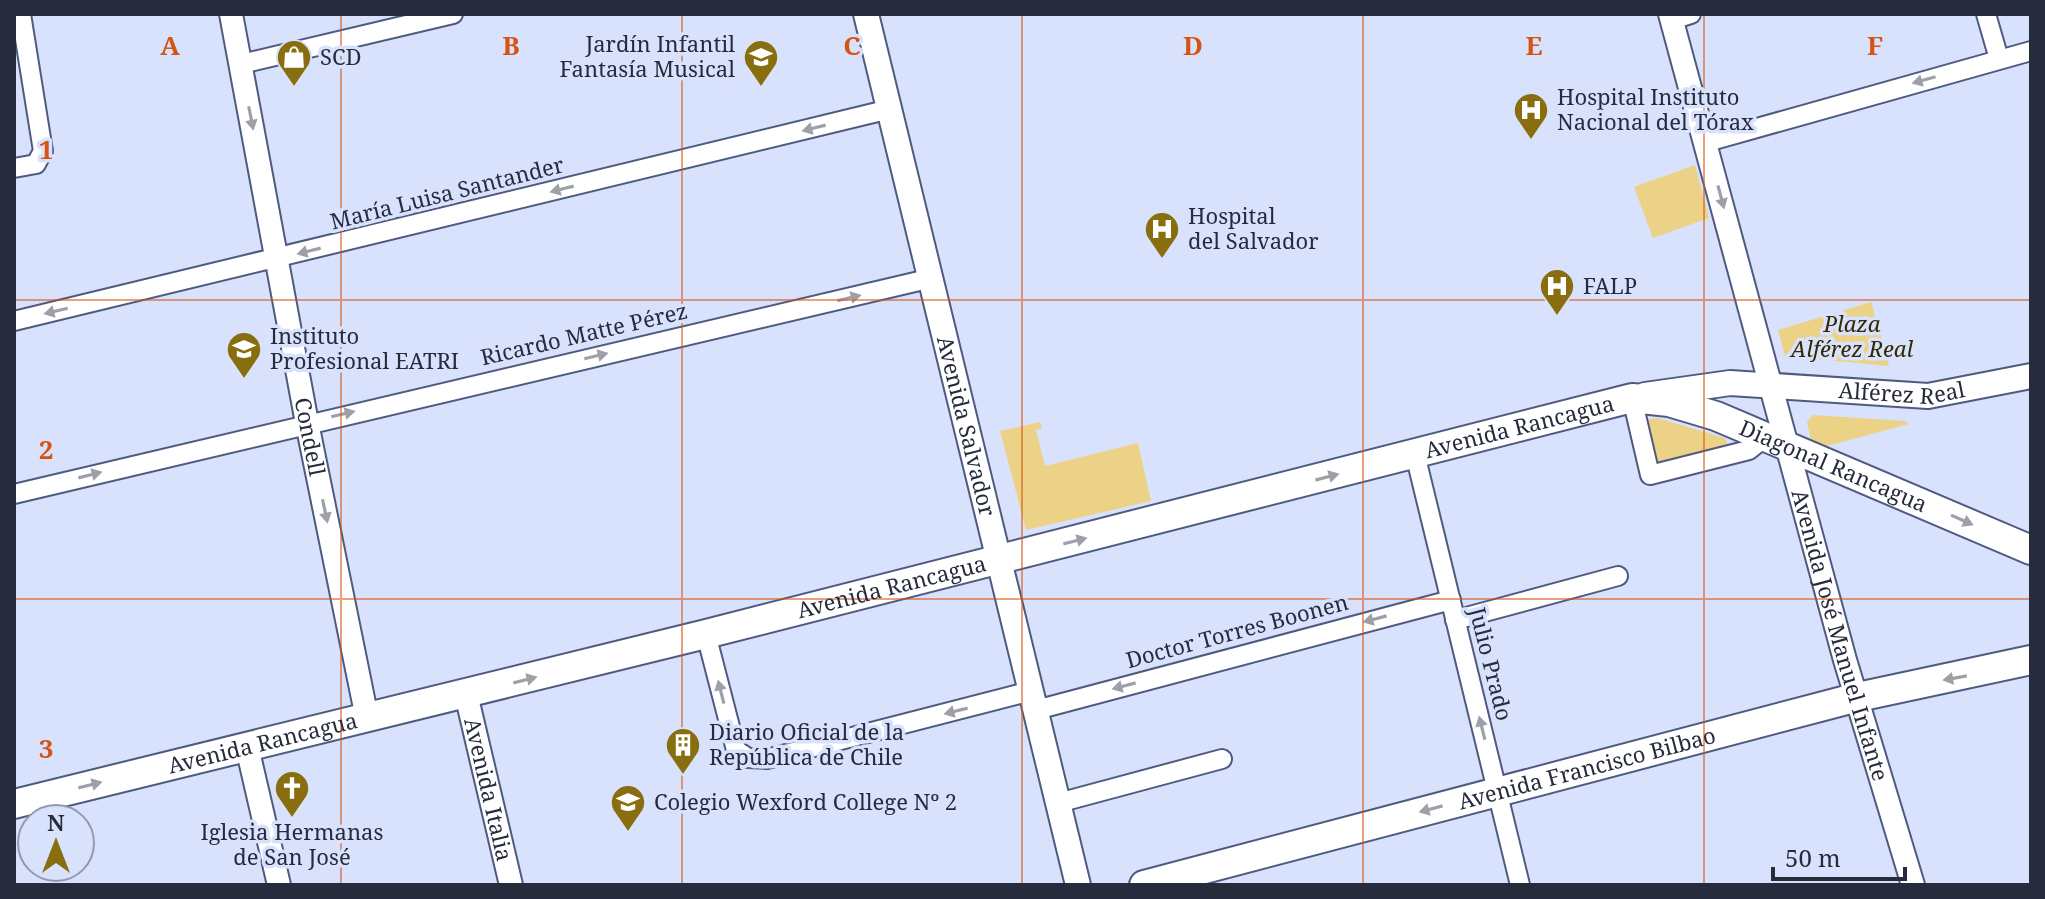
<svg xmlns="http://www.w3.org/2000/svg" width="2045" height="899" font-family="'Noto Serif',serif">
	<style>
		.green { fill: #ecd286 }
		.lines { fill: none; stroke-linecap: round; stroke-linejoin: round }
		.minor-casing { stroke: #4f5a80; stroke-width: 22 }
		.tertiary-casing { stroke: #4f5a80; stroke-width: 26 }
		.secondary-casing { stroke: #4f5a80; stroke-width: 28 }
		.primary-casing { stroke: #4f5a80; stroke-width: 32 }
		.minor { stroke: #fff; stroke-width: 18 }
		.tertiary { stroke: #fff; stroke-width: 22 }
		.secondary { stroke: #fff; stroke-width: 24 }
		.primary { stroke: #fff; stroke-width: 28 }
		.oneway { fill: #9ea0a8 }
		.grid { fill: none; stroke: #d55411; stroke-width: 2; stroke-opacity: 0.55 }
		.labels { text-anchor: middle; stroke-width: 7; stroke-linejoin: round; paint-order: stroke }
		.poi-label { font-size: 22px; fill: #272c3d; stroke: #d9e2fd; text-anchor: start }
		.street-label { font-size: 22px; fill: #272c3d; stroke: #d9e2fd }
		.park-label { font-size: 22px; font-style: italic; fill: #332802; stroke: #d9e2fd }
		.grid-label { font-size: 26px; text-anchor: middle; font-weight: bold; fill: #d55411; stroke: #d9e2fd; stroke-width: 7; stroke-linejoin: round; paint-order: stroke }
	</style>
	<rect width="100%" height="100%" fill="#d9e2fd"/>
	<g class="green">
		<path d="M 1695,165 L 1709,218 L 1653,238 L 1634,187 Z"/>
		<path d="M 1871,302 L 1889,366 L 1785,356 L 1778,330 Z"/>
		<path d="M 1813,415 L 1905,421 L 1909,424 L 1827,446 L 1811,441 L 1807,422 Z"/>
		<path d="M 1657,418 L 1725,438 L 1729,448 L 1656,464 L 1645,420 Z"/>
		<path d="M 1040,422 L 1042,428 L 1036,430 L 1045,466 L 1138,443 L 1151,501 L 1026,530 L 1000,431 Z"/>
	</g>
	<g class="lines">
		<g class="minor-casing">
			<g id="minor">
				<path d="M 1986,14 L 1999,59"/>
				<path d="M 1672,20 L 1691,14"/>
				<path d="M 241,64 L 453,14"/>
				<path d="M 1707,142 L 2031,51"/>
				<path d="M 14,168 L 36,164 L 43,151 L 21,14"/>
				<path d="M 14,321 L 890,109"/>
				<path d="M 1632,398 L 1650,475 L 1749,450 L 1765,437"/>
				<path d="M 1415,454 L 1520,885"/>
				<path d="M 14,494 L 932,278"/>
				<path d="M 1455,620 L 1618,576"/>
				<path d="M 706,634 L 736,750 L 748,758 L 767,759 L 1031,691"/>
				<path d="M 1036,710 L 1451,600"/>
				<path d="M 1058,803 L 1222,759"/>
			</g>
		</g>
		<g class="tertiary-casing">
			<g id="tertiary">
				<path id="s1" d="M 231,14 L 307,423 L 367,718"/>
				<path id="s2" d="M 1670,14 L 1845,660 L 1913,885"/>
				<path id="s3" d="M 466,694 L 511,885"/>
				<path d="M 247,747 L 279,885"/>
			</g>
		</g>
		<g class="secondary-casing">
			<g id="secondary">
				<path id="s4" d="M 866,14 L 1078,885"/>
				<path id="s5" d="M 1645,395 L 1730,383 L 1928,396 L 2031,376"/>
			</g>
		</g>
		<g class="primary-casing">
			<g id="primary">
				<path id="s6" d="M 14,804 L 706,634 L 1632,398 L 1669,402 L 1716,416 L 2031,550"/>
				<path id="s7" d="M 1144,885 L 1858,697 L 2031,660"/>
			</g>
		</g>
		<use href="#minor" class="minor"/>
		<use href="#tertiary" class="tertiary"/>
		<use href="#secondary" class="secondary"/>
		<use href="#primary" class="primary"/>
	</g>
	<defs><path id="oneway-solid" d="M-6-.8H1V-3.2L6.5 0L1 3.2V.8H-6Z" transform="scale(2)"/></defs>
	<g class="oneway">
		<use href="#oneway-solid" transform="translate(1924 80) rotate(164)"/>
		<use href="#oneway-solid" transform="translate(251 118) rotate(79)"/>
		<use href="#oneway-solid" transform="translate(814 128) rotate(166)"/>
		<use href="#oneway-solid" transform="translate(562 189) rotate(166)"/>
		<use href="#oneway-solid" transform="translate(1721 197) rotate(75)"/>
		<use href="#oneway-solid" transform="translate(309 251) rotate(166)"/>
		<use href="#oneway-solid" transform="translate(849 298) rotate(-13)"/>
		<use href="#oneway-solid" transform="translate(56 311) rotate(167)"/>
		<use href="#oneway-solid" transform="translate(596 356) rotate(-13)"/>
		<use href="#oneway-solid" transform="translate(343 414) rotate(-13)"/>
		<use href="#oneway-solid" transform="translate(90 475) rotate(-14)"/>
		<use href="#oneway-solid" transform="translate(1327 477) rotate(-15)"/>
		<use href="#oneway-solid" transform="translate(325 511) rotate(78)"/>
		<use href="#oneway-solid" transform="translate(1962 520) rotate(24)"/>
		<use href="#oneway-solid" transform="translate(1075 541) rotate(-14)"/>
		<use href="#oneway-solid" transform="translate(1375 619) rotate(165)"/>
		<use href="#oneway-solid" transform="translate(1955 678) rotate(170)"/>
		<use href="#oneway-solid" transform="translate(525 680) rotate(-14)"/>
		<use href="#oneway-solid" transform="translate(1124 686) rotate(165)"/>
		<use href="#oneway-solid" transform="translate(721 692) rotate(-104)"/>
		<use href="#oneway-solid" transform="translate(956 711) rotate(166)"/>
		<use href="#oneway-solid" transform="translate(1482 728) rotate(-104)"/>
		<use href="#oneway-solid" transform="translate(90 785) rotate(-14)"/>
		<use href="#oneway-solid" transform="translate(1431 809) rotate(165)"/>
	</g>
	<path class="grid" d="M 341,14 L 341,885M 682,14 L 682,885M 1022,14 L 1022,885M 1363,14 L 1363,885M 1704,14 L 1704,885M 14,300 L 2031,300M 14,599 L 2031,599"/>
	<defs>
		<g id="shop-pin" transform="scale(1.8)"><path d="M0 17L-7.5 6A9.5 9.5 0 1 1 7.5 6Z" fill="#896e0f" stroke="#d9e2fd"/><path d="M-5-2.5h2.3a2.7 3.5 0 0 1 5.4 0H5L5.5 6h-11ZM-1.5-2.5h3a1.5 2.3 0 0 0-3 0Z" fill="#fff"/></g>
		<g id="school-pin" transform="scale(1.8)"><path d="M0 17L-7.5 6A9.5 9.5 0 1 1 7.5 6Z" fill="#896e0f" stroke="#d9e2fd"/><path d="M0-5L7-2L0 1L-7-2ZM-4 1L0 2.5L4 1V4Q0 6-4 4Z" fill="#fff"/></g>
		<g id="hospital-pin" transform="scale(1.8)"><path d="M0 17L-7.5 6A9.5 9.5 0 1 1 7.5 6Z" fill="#896e0f" stroke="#d9e2fd"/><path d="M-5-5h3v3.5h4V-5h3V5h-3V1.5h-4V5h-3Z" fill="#fff"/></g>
		<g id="university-pin" transform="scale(1.8)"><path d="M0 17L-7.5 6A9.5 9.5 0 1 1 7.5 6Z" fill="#896e0f" stroke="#d9e2fd"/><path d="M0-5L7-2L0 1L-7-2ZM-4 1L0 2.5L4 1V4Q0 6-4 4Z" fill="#fff"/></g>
		<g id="building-pin" transform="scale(1.8)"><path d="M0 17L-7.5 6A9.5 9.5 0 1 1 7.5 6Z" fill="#896e0f" stroke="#d9e2fd"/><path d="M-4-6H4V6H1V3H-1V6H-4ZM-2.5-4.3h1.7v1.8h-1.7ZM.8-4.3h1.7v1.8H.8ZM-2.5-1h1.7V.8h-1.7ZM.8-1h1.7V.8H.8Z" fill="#fff"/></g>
		<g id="church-pin" transform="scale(1.8)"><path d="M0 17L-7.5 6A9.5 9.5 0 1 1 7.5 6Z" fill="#896e0f" stroke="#d9e2fd"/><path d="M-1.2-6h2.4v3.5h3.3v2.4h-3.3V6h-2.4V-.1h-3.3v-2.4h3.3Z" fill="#fff"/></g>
	</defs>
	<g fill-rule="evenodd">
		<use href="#shop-pin" x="294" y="57"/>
		<use href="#school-pin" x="761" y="57"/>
		<use href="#hospital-pin" x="1531" y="110"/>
		<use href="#hospital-pin" x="1162" y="229"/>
		<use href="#hospital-pin" x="1557" y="286"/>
		<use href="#university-pin" x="244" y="349"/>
		<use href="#building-pin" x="683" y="745"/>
		<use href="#church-pin" x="292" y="788"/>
		<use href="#school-pin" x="628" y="802"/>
	</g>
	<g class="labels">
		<g class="poi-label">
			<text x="735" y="52" text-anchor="end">Jardín Infantil<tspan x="735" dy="25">Fantasía Musical</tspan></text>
			<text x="320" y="65">SCD</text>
			<text x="1557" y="105">Hospital Instituto<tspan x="1557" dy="25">Nacional del Tórax</tspan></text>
			<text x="1188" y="224">Hospital<tspan x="1188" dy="25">del Salvador</tspan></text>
			<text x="1583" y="294">FALP</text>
			<text x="270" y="344">Instituto<tspan x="270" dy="25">Profesional EATRI</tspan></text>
			<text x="709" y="740">Diario Oficial de la<tspan x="709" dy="25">República de Chile</tspan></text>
			<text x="654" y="810">Colegio Wexford College Nº 2</text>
			<text x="292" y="840" text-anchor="middle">Iglesia Hermanas<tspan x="292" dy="25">de San José</tspan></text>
		</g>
		<g class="street-label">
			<text transform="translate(447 193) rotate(-14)" y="8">María Luisa Santander</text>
			<text transform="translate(584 334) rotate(-13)" y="8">Ricardo Matte Pérez</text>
			<text dy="8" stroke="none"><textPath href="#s5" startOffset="258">Alférez Real</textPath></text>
			<text dy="8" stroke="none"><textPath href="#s4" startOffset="424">Avenida Salvador</textPath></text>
			<text dy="8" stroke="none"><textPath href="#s6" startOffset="1552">Avenida Rancagua</textPath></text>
			<text dy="8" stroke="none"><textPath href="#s1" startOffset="430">Condell</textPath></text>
			<text dy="8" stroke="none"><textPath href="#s6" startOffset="1882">Diagonal Rancagua</textPath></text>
			<text dy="8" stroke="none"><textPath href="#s6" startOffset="904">Avenida Rancagua</textPath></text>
			<text transform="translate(1237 631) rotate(-15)" y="8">Doctor Torres Boonen</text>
			<text dy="8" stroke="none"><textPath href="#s2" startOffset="644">Avenida José Manuel Infante</textPath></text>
			<text transform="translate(1491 664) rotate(76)" y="8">Julio Prado</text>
			<text dy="8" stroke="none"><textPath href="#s6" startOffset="256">Avenida Rancagua</textPath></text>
			<text dy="8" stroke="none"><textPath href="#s7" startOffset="458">Avenida Francisco Bilbao</textPath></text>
			<text dy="8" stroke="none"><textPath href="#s3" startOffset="98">Avenida Italia</textPath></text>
		</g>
		<g class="park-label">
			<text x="1852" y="332">Plaza<tspan x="1852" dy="25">Alférez Real</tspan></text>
		</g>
	</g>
	<g class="grid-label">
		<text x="170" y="55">A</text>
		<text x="511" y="55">B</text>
		<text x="852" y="55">C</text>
		<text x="1193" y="55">D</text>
		<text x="1534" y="55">E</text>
		<text x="1875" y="55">F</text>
		<text x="46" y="159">1</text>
		<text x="46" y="459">2</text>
		<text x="46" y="758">3</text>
	</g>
	<rect width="2045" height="899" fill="none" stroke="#272c3d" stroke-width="32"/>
	<g transform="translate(56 843)"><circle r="38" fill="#d9e2fd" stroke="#9299b0" stroke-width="2"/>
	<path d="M0-6L14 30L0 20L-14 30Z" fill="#896e0f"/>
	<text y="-12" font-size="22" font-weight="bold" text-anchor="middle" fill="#272c3d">N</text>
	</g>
	<path d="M1773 867v12h132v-12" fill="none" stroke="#272c3d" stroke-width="4"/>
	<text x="1785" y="867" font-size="24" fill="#272c3d" stroke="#d9e2fd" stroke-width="6" paint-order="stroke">50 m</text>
</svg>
